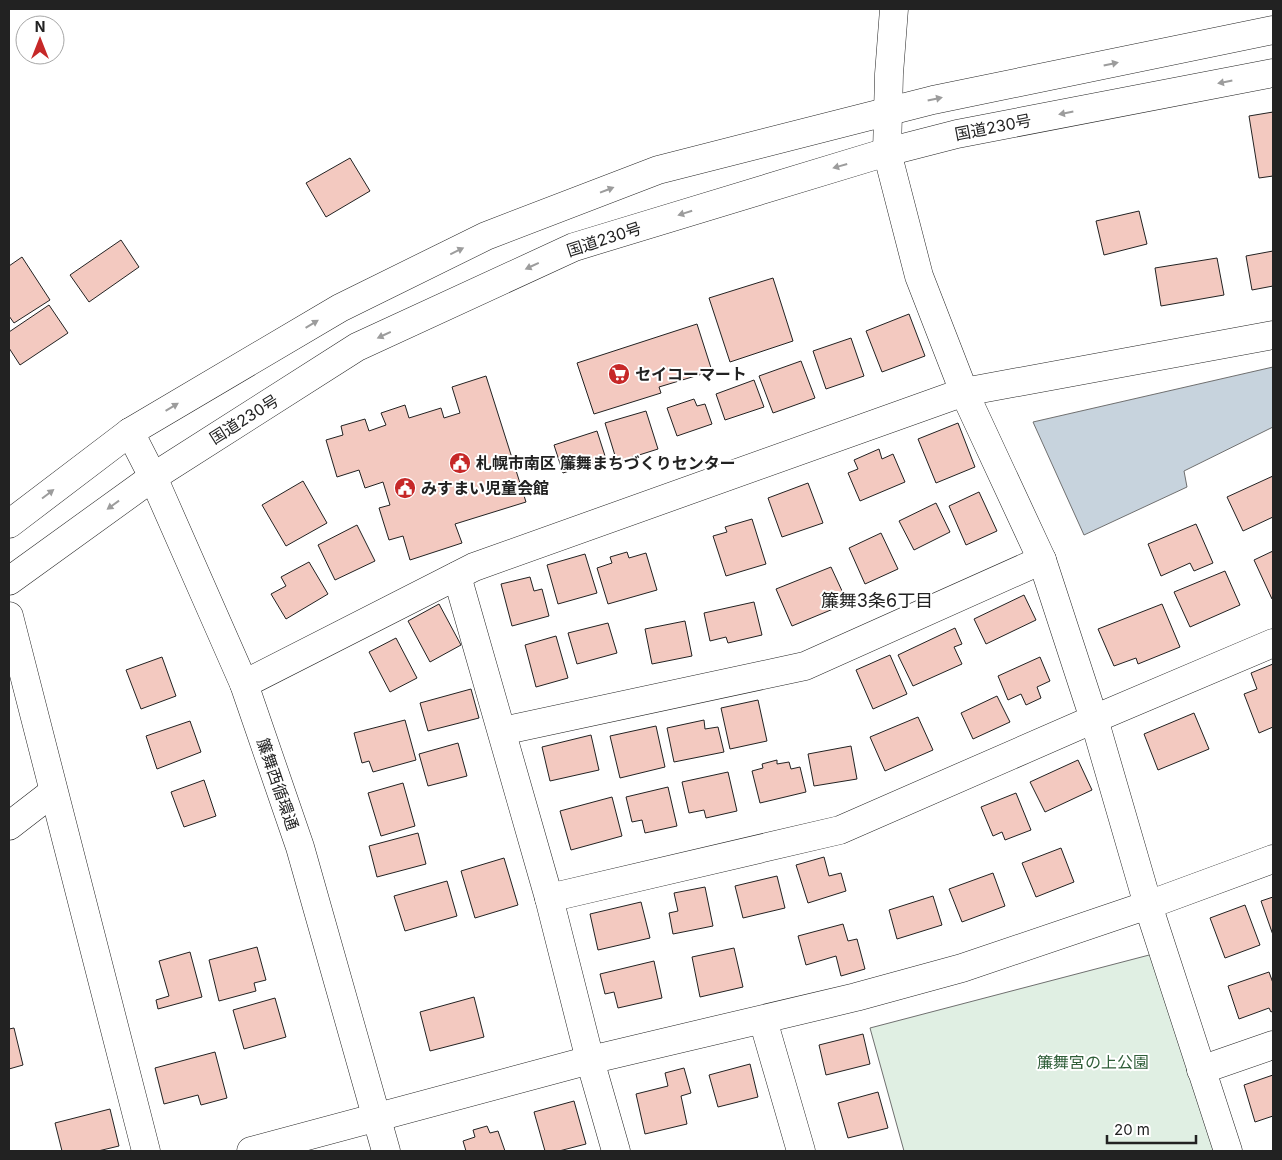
<svg xmlns="http://www.w3.org/2000/svg" width="1282" height="1160" font-family="Inter,'Noto Sans JP',sans-serif">
	<style>
		.green { fill: #e0efe3; stroke: #6f6f6f }
		.water { fill: #c7d3dd; stroke: #6f6f6f }
		.building { fill: #f3c9c0; stroke: #222 }
		.lines { fill: none; stroke-linecap: round; stroke-linejoin: round }
		.minor-casing { stroke: #222; stroke-width: 29 }
		.highway-casing { stroke: #222; stroke-width: 29 }
		.minor { stroke: #fff; stroke-width: 28 }
		.highway { stroke: #fff; stroke-width: 28 }
		.oneway { fill: #9c9c9c }
		.labels { text-anchor: middle; stroke-width: 4; stroke-linejoin: round; paint-order: stroke }
		.street-label { font-size: 16px; fill: #222; stroke: #fff }
		.poi-label { font-size: 16px; font-weight: bold; fill: #222; stroke: #fff; text-anchor: start }
		.park-label { font-size: 16px; fill: #2f5e38; stroke: #fff }
		.neighbourhood-label { font-size: 18px; fill: #222; stroke: #fff }
	</style>
	<rect width="100%" height="100%" fill="#fff"/>
	<path class="green" d="M 1153,954 L 1215,1151 L 904,1151 L 870,1028 Z"/>
	<path class="water" d="M 1273,367 L 1273,427 L 1184,471 L 1187,487 L 1084,535 L 1033,422 Z"/>
	<g class="building">
		<path d="M 1273,112 L 1273,176 L 1259,178 L 1249,116 Z"/>
		<path d="M 350,158 L 370,191 L 326,217 L 306,183 Z"/>
		<path d="M 1139,211 L 1147,244 L 1104,255 L 1096,221 Z"/>
		<path d="M 121,240 L 139,267 L 89,302 L 70,275 Z"/>
		<path d="M 1273,251 L 1273,286 L 1252,290 L 1246,256 Z"/>
		<path d="M 22,257 L 50,300 L 14,323 L 9,316 L 9,266 Z"/>
		<path d="M 1217,258 L 1224,295 L 1161,306 L 1155,268 Z"/>
		<path d="M 773,278 L 793,341 L 730,362 L 709,298 Z"/>
		<path d="M 49,305 L 68,333 L 20,365 L 9,348 L 9,332 Z"/>
		<path d="M 909,314 L 925,356 L 882,372 L 866,331 Z"/>
		<path d="M 697,324 L 712,371 L 659,387 L 661,393 L 594,414 L 577,363 Z"/>
		<path d="M 851,338 L 864,376 L 826,389 L 813,351 Z"/>
		<path d="M 801,361 L 815,398 L 773,413 L 759,376 Z"/>
		<path d="M 486,376 L 526,502 L 455,524 L 462,543 L 410,560 L 403,536 L 389,540 L 379,508 L 390,505 L 383,482 L 365,488 L 359,470 L 337,477 L 326,440 L 343,435 L 341,426 L 365,419 L 369,431 L 386,425 L 381,413 L 405,405 L 409,418 L 441,408 L 444,418 L 460,413 L 452,387 Z"/>
		<path d="M 754,380 L 764,407 L 725,420 L 716,394 Z"/>
		<path d="M 694,399 L 697,406 L 705,404 L 712,424 L 677,436 L 667,408 Z"/>
		<path d="M 646,411 L 658,449 L 617,462 L 605,423 Z"/>
		<path d="M 958,423 L 975,467 L 936,483 L 918,439 Z"/>
		<path d="M 597,431 L 606,459 L 563,473 L 554,445 Z"/>
		<path d="M 879,449 L 882,459 L 893,454 L 905,482 L 860,501 L 848,473 L 858,469 L 854,460 Z"/>
		<path d="M 1273,476 L 1273,517 L 1243,531 L 1227,497 Z"/>
		<path d="M 303,481 L 327,523 L 286,546 L 262,505 Z"/>
		<path d="M 808,483 L 823,523 L 782,537 L 768,498 Z"/>
		<path d="M 979,492 L 997,531 L 966,545 L 949,506 Z"/>
		<path d="M 936,503 L 950,532 L 914,550 L 899,521 Z"/>
		<path d="M 752,519 L 766,564 L 726,576 L 713,536 L 727,532 L 725,527 Z"/>
		<path d="M 1196,524 L 1213,563 L 1194,571 L 1190,563 L 1161,576 L 1148,544 Z"/>
		<path d="M 357,525 L 375,561 L 335,580 L 318,545 Z"/>
		<path d="M 881,533 L 898,569 L 865,584 L 849,548 Z"/>
		<path d="M 1273,551 L 1273,598 L 1272,599 L 1254,560 Z"/>
		<path d="M 627,552 L 629,558 L 646,553 L 657,590 L 608,604 L 597,568 L 612,563 L 610,557 Z"/>
		<path d="M 585,554 L 597,593 L 558,604 L 547,565 Z"/>
		<path d="M 309,562 L 328,594 L 286,619 L 271,594 L 286,586 L 281,577 Z"/>
		<path d="M 831,567 L 843,593 L 834,597 L 838,607 L 792,626 L 776,589 Z"/>
		<path d="M 1225,571 L 1240,605 L 1190,627 L 1174,592 Z"/>
		<path d="M 530,577 L 534,591 L 542,589 L 549,616 L 512,626 L 501,584 Z"/>
		<path d="M 1024,595 L 1036,620 L 986,644 L 974,619 Z"/>
		<path d="M 754,602 L 762,635 L 728,643 L 726,637 L 710,641 L 704,613 Z"/>
		<path d="M 439,604 L 461,645 L 430,662 L 408,621 Z"/>
		<path d="M 1162,604 L 1180,647 L 1138,664 L 1136,658 L 1114,666 L 1098,629 Z"/>
		<path d="M 685,621 L 692,656 L 652,664 L 645,629 Z"/>
		<path d="M 608,623 L 617,653 L 577,664 L 568,633 Z"/>
		<path d="M 955,628 L 962,644 L 954,647 L 962,664 L 913,686 L 898,655 Z"/>
		<path d="M 556,636 L 568,678 L 536,687 L 525,645 Z"/>
		<path d="M 396,638 L 417,678 L 390,692 L 369,652 Z"/>
		<path d="M 890,655 L 907,694 L 873,709 L 856,670 Z"/>
		<path d="M 162,657 L 176,696 L 141,709 L 126,670 Z"/>
		<path d="M 1040,657 L 1050,681 L 1037,687 L 1041,698 L 1026,705 L 1021,694 L 1008,700 L 998,676 Z"/>
		<path d="M 1273,664 L 1273,727 L 1259,733 L 1244,694 L 1257,689 L 1251,673 Z"/>
		<path d="M 471,689 L 479,718 L 428,731 L 420,703 Z"/>
		<path d="M 997,696 L 1010,722 L 973,739 L 961,713 Z"/>
		<path d="M 758,700 L 767,741 L 730,749 L 721,708 Z"/>
		<path d="M 1194,713 L 1209,749 L 1158,770 L 1144,734 Z"/>
		<path d="M 918,717 L 933,750 L 885,771 L 870,737 Z"/>
		<path d="M 405,720 L 416,760 L 373,772 L 369,761 L 362,763 L 354,733 Z"/>
		<path d="M 704,720 L 705,729 L 718,727 L 724,752 L 674,762 L 667,728 Z"/>
		<path d="M 190,721 L 201,752 L 157,769 L 146,736 Z"/>
		<path d="M 656,726 L 665,767 L 620,778 L 610,736 Z"/>
		<path d="M 591,735 L 599,770 L 550,781 L 542,747 Z"/>
		<path d="M 458,743 L 467,776 L 428,786 L 419,754 Z"/>
		<path d="M 851,746 L 857,779 L 814,786 L 808,754 Z"/>
		<path d="M 777,760 L 777,764 L 789,762 L 791,769 L 800,767 L 806,792 L 760,803 L 752,771 L 763,768 L 762,764 Z"/>
		<path d="M 1078,760 L 1092,790 L 1045,812 L 1030,782 Z"/>
		<path d="M 728,772 L 737,811 L 706,818 L 704,810 L 689,813 L 682,782 Z"/>
		<path d="M 204,780 L 216,816 L 184,827 L 171,792 Z"/>
		<path d="M 403,783 L 415,826 L 381,836 L 368,793 Z"/>
		<path d="M 668,787 L 677,826 L 645,833 L 642,820 L 632,822 L 626,797 Z"/>
		<path d="M 1016,793 L 1031,830 L 1005,840 L 1002,832 L 993,836 L 981,807 Z"/>
		<path d="M 612,797 L 622,836 L 571,850 L 560,811 Z"/>
		<path d="M 418,833 L 426,864 L 377,877 L 369,846 Z"/>
		<path d="M 1061,848 L 1074,882 L 1036,897 L 1022,863 Z"/>
		<path d="M 824,857 L 829,876 L 841,873 L 846,891 L 808,903 L 796,865 Z"/>
		<path d="M 504,858 L 518,905 L 475,918 L 461,871 Z"/>
		<path d="M 993,873 L 1005,906 L 962,922 L 949,889 Z"/>
		<path d="M 777,876 L 785,908 L 743,918 L 735,886 Z"/>
		<path d="M 447,881 L 457,916 L 405,931 L 394,896 Z"/>
		<path d="M 705,887 L 713,926 L 673,934 L 669,913 L 678,911 L 674,893 Z"/>
		<path d="M 933,896 L 942,925 L 897,939 L 889,910 Z"/>
		<path d="M 1273,897 L 1273,935 L 1261,901 Z"/>
		<path d="M 641,902 L 650,938 L 598,950 L 590,914 Z"/>
		<path d="M 1245,905 L 1260,945 L 1225,958 L 1210,918 Z"/>
		<path d="M 843,924 L 848,941 L 857,939 L 865,969 L 841,976 L 836,956 L 806,965 L 798,936 Z"/>
		<path d="M 257,947 L 266,980 L 254,983 L 256,991 L 219,1001 L 209,960 Z"/>
		<path d="M 734,948 L 743,987 L 700,997 L 692,957 Z"/>
		<path d="M 190,952 L 202,997 L 158,1009 L 156,1000 L 169,996 L 159,961 Z"/>
		<path d="M 654,961 L 662,998 L 618,1008 L 614,992 L 605,994 L 600,974 Z"/>
		<path d="M 1269,972 L 1273,983 L 1273,1011 L 1271,1012 L 1269,1008 L 1239,1019 L 1228,986 Z"/>
		<path d="M 474,997 L 484,1037 L 430,1051 L 420,1012 Z"/>
		<path d="M 275,998 L 286,1037 L 244,1049 L 233,1010 Z"/>
		<path d="M 14,1028 L 23,1065 L 9,1069 L 9,1029 Z"/>
		<path d="M 863,1034 L 870,1064 L 826,1075 L 819,1045 Z"/>
		<path d="M 215,1052 L 227,1098 L 201,1105 L 198,1095 L 164,1104 L 155,1068 Z"/>
		<path d="M 750,1064 L 758,1097 L 718,1107 L 709,1075 Z"/>
		<path d="M 684,1068 L 691,1093 L 681,1096 L 687,1124 L 645,1134 L 636,1094 L 668,1086 L 665,1073 Z"/>
		<path d="M 1273,1075 L 1273,1116 L 1255,1122 L 1244,1085 Z"/>
		<path d="M 878,1092 L 888,1128 L 848,1138 L 838,1103 Z"/>
		<path d="M 574,1101 L 586,1144 L 559,1151 L 545,1151 L 534,1112 Z"/>
		<path d="M 110,1109 L 119,1146 L 98,1151 L 62,1151 L 55,1123 Z"/>
		<path d="M 487,1126 L 490,1133 L 498,1131 L 505,1151 L 466,1151 L 463,1141 L 475,1137 L 473,1130 Z"/>
	</g>
	<g class="lines">
		<g class="minor-casing">
			<g id="minor">
				<path d="M 894,9 L 889,74 L 887,152 L 919,276 L 964,392 L 1042,560 L 1094,719 L 1148,905 L 1228,1151"/>
				<path d="M 130,432 L 153,477 L 244,684 L 300,847 L 386,1151"/>
				<path d="M 457,576 L 549,898 L 590,1060 L 616,1151"/>
				<path d="M 9,616 L 146,1151"/>
				<path d="M 244,684 L 474,567 L 964,392 L 1273,335"/>
				<path d="M 502,731 L 805,666 L 1042,560"/>
				<path d="M 9,826 L 53,792"/>
				<path d="M 549,898 L 840,830 L 1094,719 L 1273,643"/>
				<path d="M 763,1020 L 801,1151"/>
				<path d="M 1201,1070 L 1273,1045"/>
				<path d="M 251,1151 L 590,1060 L 856,997 L 962,968 L 1148,905 L 1273,859"/>
			</g>
		</g>
		<g class="highway-casing">
			<g id="highway">
				<path d="M 9,524 L 130,432 L 340,308 L 486,236 L 658,170 L 933,100 L 1273,30"/>
				<path d="M 9,581 L 153,477 L 357,347 L 574,247 L 887,152 L 957,134 L 1273,73"/>
			</g>
		</g>
		<use href="#minor" class="minor"/>
		<use href="#highway" class="highway"/>
	</g>
	<defs><path id="oneway-solid" d="M-6-.8H1V-3.2L6.5 0L1 3.2V.8H-6Z" transform="scale(1.25)"/></defs>
	<g class="oneway">
		<use href="#oneway-solid" transform="translate(1111 64) rotate(-12)"/>
		<use href="#oneway-solid" transform="translate(1225 82) rotate(169)"/>
		<use href="#oneway-solid" transform="translate(935 99) rotate(-12)"/>
		<use href="#oneway-solid" transform="translate(1066 113) rotate(169)"/>
		<use href="#oneway-solid" transform="translate(840 166) rotate(164)"/>
		<use href="#oneway-solid" transform="translate(607 190) rotate(-21)"/>
		<use href="#oneway-solid" transform="translate(685 213) rotate(163)"/>
		<use href="#oneway-solid" transform="translate(457 251) rotate(-26)"/>
		<use href="#oneway-solid" transform="translate(532 266) rotate(155)"/>
		<use href="#oneway-solid" transform="translate(312 324) rotate(-31)"/>
		<use href="#oneway-solid" transform="translate(384 335) rotate(155)"/>
		<use href="#oneway-solid" transform="translate(172 407) rotate(-31)"/>
		<use href="#oneway-solid" transform="translate(48 494) rotate(-37)"/>
		<use href="#oneway-solid" transform="translate(113 505) rotate(144)"/>
	</g>
	<defs>
		<g id="supermarket-disc" transform="scale(1.125)"><circle r="9.5" fill="#c62828" stroke="#fff"/><path d="M-6-5.5h2.5l.6 2H6L4.5 2H-2.5L-4.4-4H-6ZM-1.5 3.2a1.3 1.3 0 1 0 .1 0ZM3 3.2a1.3 1.3 0 1 0 .1 0Z" fill="#fff"/></g>
		<g id="civic-disc" transform="scale(1.125)"><circle r="9.5" fill="#c62828" stroke="#fff"/><path d="M-.6-6.5H3V-4.5H.6V-3L4-1V1h2V6H-6V1h2V-1L-.6-3ZM-1.2 2.5V6h2.4V2.5Z" fill="#fff"/></g>
	</defs>
	<g fill-rule="evenodd">
		<use href="#supermarket-disc" x="619" y="374"/>
		<use href="#civic-disc" x="460" y="463"/>
		<use href="#civic-disc" x="405" y="488"/>
	</g>
	<g class="labels">
		<g class="street-label">
			<text transform="translate(993 127) rotate(-11)" y="6">国道230号</text>
			<text transform="translate(604 239) rotate(-18)" y="6">国道230号</text>
			<text transform="translate(244 419) rotate(-32)" y="6">国道230号</text>
			<text transform="translate(278 784) rotate(71)" y="6">簾舞西循環通</text>
		</g>
		<g class="poi-label">
			<text x="635" y="380">セイコーマート</text>
			<text x="476" y="469">札幌市南区 簾舞まちづくりセンター</text>
			<text x="421" y="494">みすまい児童会館</text>
		</g>
		<g class="park-label">
			<text x="1093" y="1068">簾舞宮の上公園</text>
		</g>
		<g class="neighbourhood-label">
			<text x="877" y="607">簾舞3条6丁目</text>
		</g>
	</g>
	<rect width="1282" height="1160" fill="none" stroke="#222222" stroke-width="20"/>
	<g transform="translate(40 40)"><circle r="24" fill="#ffffff" stroke="#a7a7a7"/>
	<path d="M0-4L9 19L0 12L-9 19Z" fill="#c62828"/>
	<text y="-8" font-size="14" font-weight="bold" text-anchor="middle" fill="#222222">N</text>
	</g>
	<path d="M1107 1135v8h89v-8" fill="none" stroke="#222222" stroke-width="2.5"/>
	<text x="1114" y="1135" font-size="15" fill="#222222" stroke="#ffffff" stroke-width="4" paint-order="stroke">20 m</text>
</svg>
